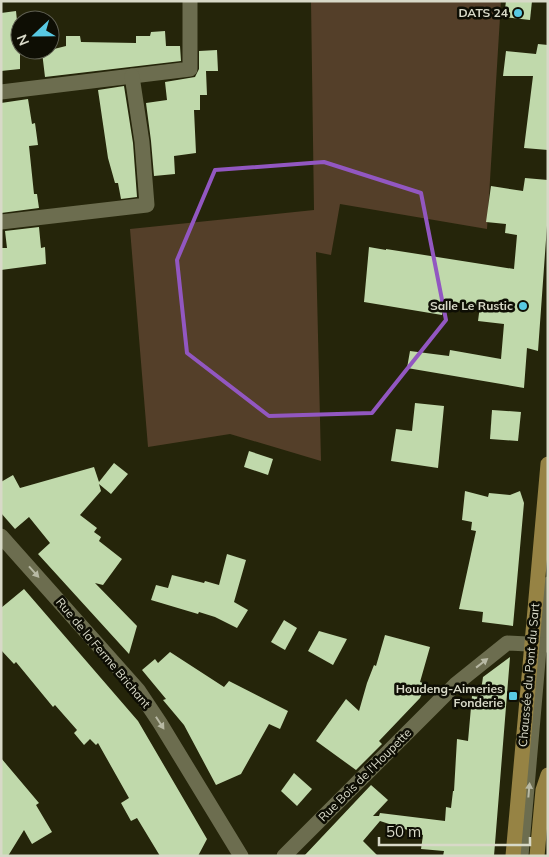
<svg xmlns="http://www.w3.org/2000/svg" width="549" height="857" font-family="Mulish,sans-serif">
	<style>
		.green { fill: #543f29 }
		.building { fill: #c0d9ab }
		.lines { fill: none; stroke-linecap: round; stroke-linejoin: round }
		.lane { stroke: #6c6d4f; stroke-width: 9 }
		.street { stroke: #6c6d4f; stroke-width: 15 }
		.secondary { stroke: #6c6d4f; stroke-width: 15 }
		.primary { stroke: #968344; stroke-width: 15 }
		.oneway { fill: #b8b9a4 }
		.marked { fill: none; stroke: #9257c1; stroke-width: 4; stroke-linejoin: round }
		.poi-dot { fill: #58c9e3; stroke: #0e0e04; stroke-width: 2 }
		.labels { text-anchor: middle; stroke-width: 5; stroke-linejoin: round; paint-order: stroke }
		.poi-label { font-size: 12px; font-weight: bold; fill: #d8d9c8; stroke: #0e0e04; text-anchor: end }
		.street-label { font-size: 12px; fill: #d8d9c8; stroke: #0e0e04 }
	</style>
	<rect width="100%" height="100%" fill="#25250a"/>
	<path class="green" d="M 311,1 L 501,1 L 487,229 L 340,204 L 331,255 L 316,252 L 321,461 L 230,434 L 148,447 L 130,229 L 314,210 Z"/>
	<g class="building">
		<path d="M 506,1 L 532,1 L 530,20 L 504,17 Z"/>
		<path d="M 16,11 L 18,31 L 20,31 L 20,69 L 1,71 L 1,13 Z"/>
		<path d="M 165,31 L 166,46 L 180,46 L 181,61 L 45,77 L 42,52 L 66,46 L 66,36 L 80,36 L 81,42 L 136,43 L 136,36 L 150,36 L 151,32 Z"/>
		<path d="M 538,44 L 548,45 L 548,150 L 524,148 L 533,76 L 503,76 L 506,51 L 536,54 Z"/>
		<path d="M 217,50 L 218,71 L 206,71 L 207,95 L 200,95 L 200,110 L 194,110 L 196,153 L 174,156 L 175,174 L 154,176 L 151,141 L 146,103 L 167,100 L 165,82 L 195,77 L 199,69 L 199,51 Z"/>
		<path d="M 124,86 L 133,143 L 137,197 L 121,199 L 118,183 L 115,183 L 108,158 L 98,90 Z"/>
		<path d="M 28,99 L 32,124 L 35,123 L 38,145 L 29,146 L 34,194 L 37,194 L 39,208 L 1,213 L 1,103 Z"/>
		<path d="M 525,178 L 548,180 L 548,212 L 538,351 L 527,348 L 524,388 L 407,368 L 410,351 L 449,356 L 450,350 L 501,359 L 504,324 L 478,321 L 480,306 L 445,301 L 442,315 L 364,302 L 369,247 L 386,250 L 386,249 L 514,269 L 517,235 L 505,233 L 506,224 L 486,222 L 491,186 L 523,191 Z"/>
		<path d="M 39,227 L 41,248 L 45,247 L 46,264 L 1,270 L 1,248 L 7,248 L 5,231 Z"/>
		<path d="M 415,403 L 444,406 L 438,468 L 391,461 L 396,429 L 412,431 Z"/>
		<path d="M 492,410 L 521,412 L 518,441 L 490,439 Z"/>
		<path d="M 249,451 L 273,459 L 268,475 L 244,467 Z"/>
		<path d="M 114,463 L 128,474 L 111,494 L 99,484 L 101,491 L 80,515 L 97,528 L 94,532 L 101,537 L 99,541 L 122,559 L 103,585 L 95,583 L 137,626 L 129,654 L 38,554 L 50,543 L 29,517 L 15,529 L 1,513 L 1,482 L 13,475 L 20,488 L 94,467 L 99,482 Z"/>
		<path d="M 465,491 L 488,497 L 489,493 L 510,495 L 520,491 L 524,503 L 513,626 L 482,622 L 483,612 L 459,609 L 476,531 L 471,530 L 472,522 L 462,520 Z"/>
		<path d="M 227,554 L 246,560 L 234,602 L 248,610 L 237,628 L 215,617 L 199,612 L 198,614 L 151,600 L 156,585 L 168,588 L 172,575 L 204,583 L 205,581 L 219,585 Z"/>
		<path d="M 24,589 L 138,721 L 207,839 L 198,856 L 160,856 L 137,818 L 131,821 L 121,803 L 129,798 L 98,743 L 96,745 L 90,739 L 84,745 L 74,733 L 77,730 L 55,705 L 53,707 L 16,662 L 14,664 L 1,650 L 1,608 Z"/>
		<path d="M 284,620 L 297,628 L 285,650 L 271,642 Z"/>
		<path d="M 319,631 L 347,639 L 333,665 L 308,651 Z"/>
		<path d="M 385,635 L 430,647 L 420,682 L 426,684 L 420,698 L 379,741 L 382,744 L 356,770 L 316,741 L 346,699 L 359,711 L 367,683 L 374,665 L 376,666 Z"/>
		<path d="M 170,652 L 224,687 L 229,681 L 288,711 L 280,729 L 269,724 L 241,774 L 216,785 L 184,725 L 163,700 L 166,699 L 142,670 L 155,659 L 158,663 Z"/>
		<path d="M 510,657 L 494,856 L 443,856 L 444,851 L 421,849 L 423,835 L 380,821 L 363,841 L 378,856 L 304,856 L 371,785 L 388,800 L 373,816 L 379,816 L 380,813 L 445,821 L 446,807 L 451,808 L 453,791 L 454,791 L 457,739 L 468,741 L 472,696 L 480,697 L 483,677 Z"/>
		<path d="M 1,758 L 39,803 L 36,805 L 52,832 L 32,844 L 24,830 L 8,856 L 1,856 Z"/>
		<path d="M 294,773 L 312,789 L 297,806 L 281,791 Z"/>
	</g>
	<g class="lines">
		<path class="lane" d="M 524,856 L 548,581"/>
		<g class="street">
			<path d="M 1,92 L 190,69 L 190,1"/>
			<path d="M 1,222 L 147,205 L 142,142 L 132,76"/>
			<path d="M 284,856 L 456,684 L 507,643 L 548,645"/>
		</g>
		<path class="secondary" d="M 1,536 L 138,690 L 160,723 L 241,856"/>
		<g class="primary">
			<path d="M 513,856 L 548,464"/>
			<path d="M 537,856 L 543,790 L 548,775"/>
		</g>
	</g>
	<defs><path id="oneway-solid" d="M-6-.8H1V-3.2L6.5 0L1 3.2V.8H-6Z" transform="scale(1.25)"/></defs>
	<g class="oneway">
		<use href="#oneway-solid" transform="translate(34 572) rotate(48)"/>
		<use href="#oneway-solid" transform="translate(482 663) rotate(-38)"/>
		<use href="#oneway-solid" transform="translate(160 723) rotate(57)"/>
		<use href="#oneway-solid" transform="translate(529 790) rotate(-85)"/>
	</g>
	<path class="marked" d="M 324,162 L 421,193 L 446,320 L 372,413 L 269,416 L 187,353 L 177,260 L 215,170 Z"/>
	<g class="poi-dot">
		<circle cx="518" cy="13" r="5"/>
		<circle cx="523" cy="306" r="5"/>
		<rect x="508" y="691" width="10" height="10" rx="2.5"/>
	</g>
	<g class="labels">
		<g class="poi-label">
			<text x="508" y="17">DATS 24</text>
			<text x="513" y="310">Salle Le Rustic</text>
			<text x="503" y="693">Houdeng-Aimeries<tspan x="503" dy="14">Fonderie</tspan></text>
		</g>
		<g class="street-label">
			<text transform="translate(103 653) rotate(50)" y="4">Rue de la Ferme Brichant</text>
			<text transform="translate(529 675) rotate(-85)" y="4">Chaussée du Pont du Sart</text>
			<text transform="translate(365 775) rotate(-45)" y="4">Rue Bois de l'Houpette</text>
		</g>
	</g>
	<rect width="549" height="857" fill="none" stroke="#d8d9c8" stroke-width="5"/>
	<g transform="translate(35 35) rotate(248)"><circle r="24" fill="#0e0e04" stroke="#5f5f52"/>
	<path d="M0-4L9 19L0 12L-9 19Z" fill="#58c9e3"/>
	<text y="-8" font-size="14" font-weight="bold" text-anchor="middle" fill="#d8d9c8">N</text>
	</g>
	<path d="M379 837v8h151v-8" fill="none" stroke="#d8d9c8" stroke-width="2.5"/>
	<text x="386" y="837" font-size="15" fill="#d8d9c8" stroke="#0e0e04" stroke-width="4" paint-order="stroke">50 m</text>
</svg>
